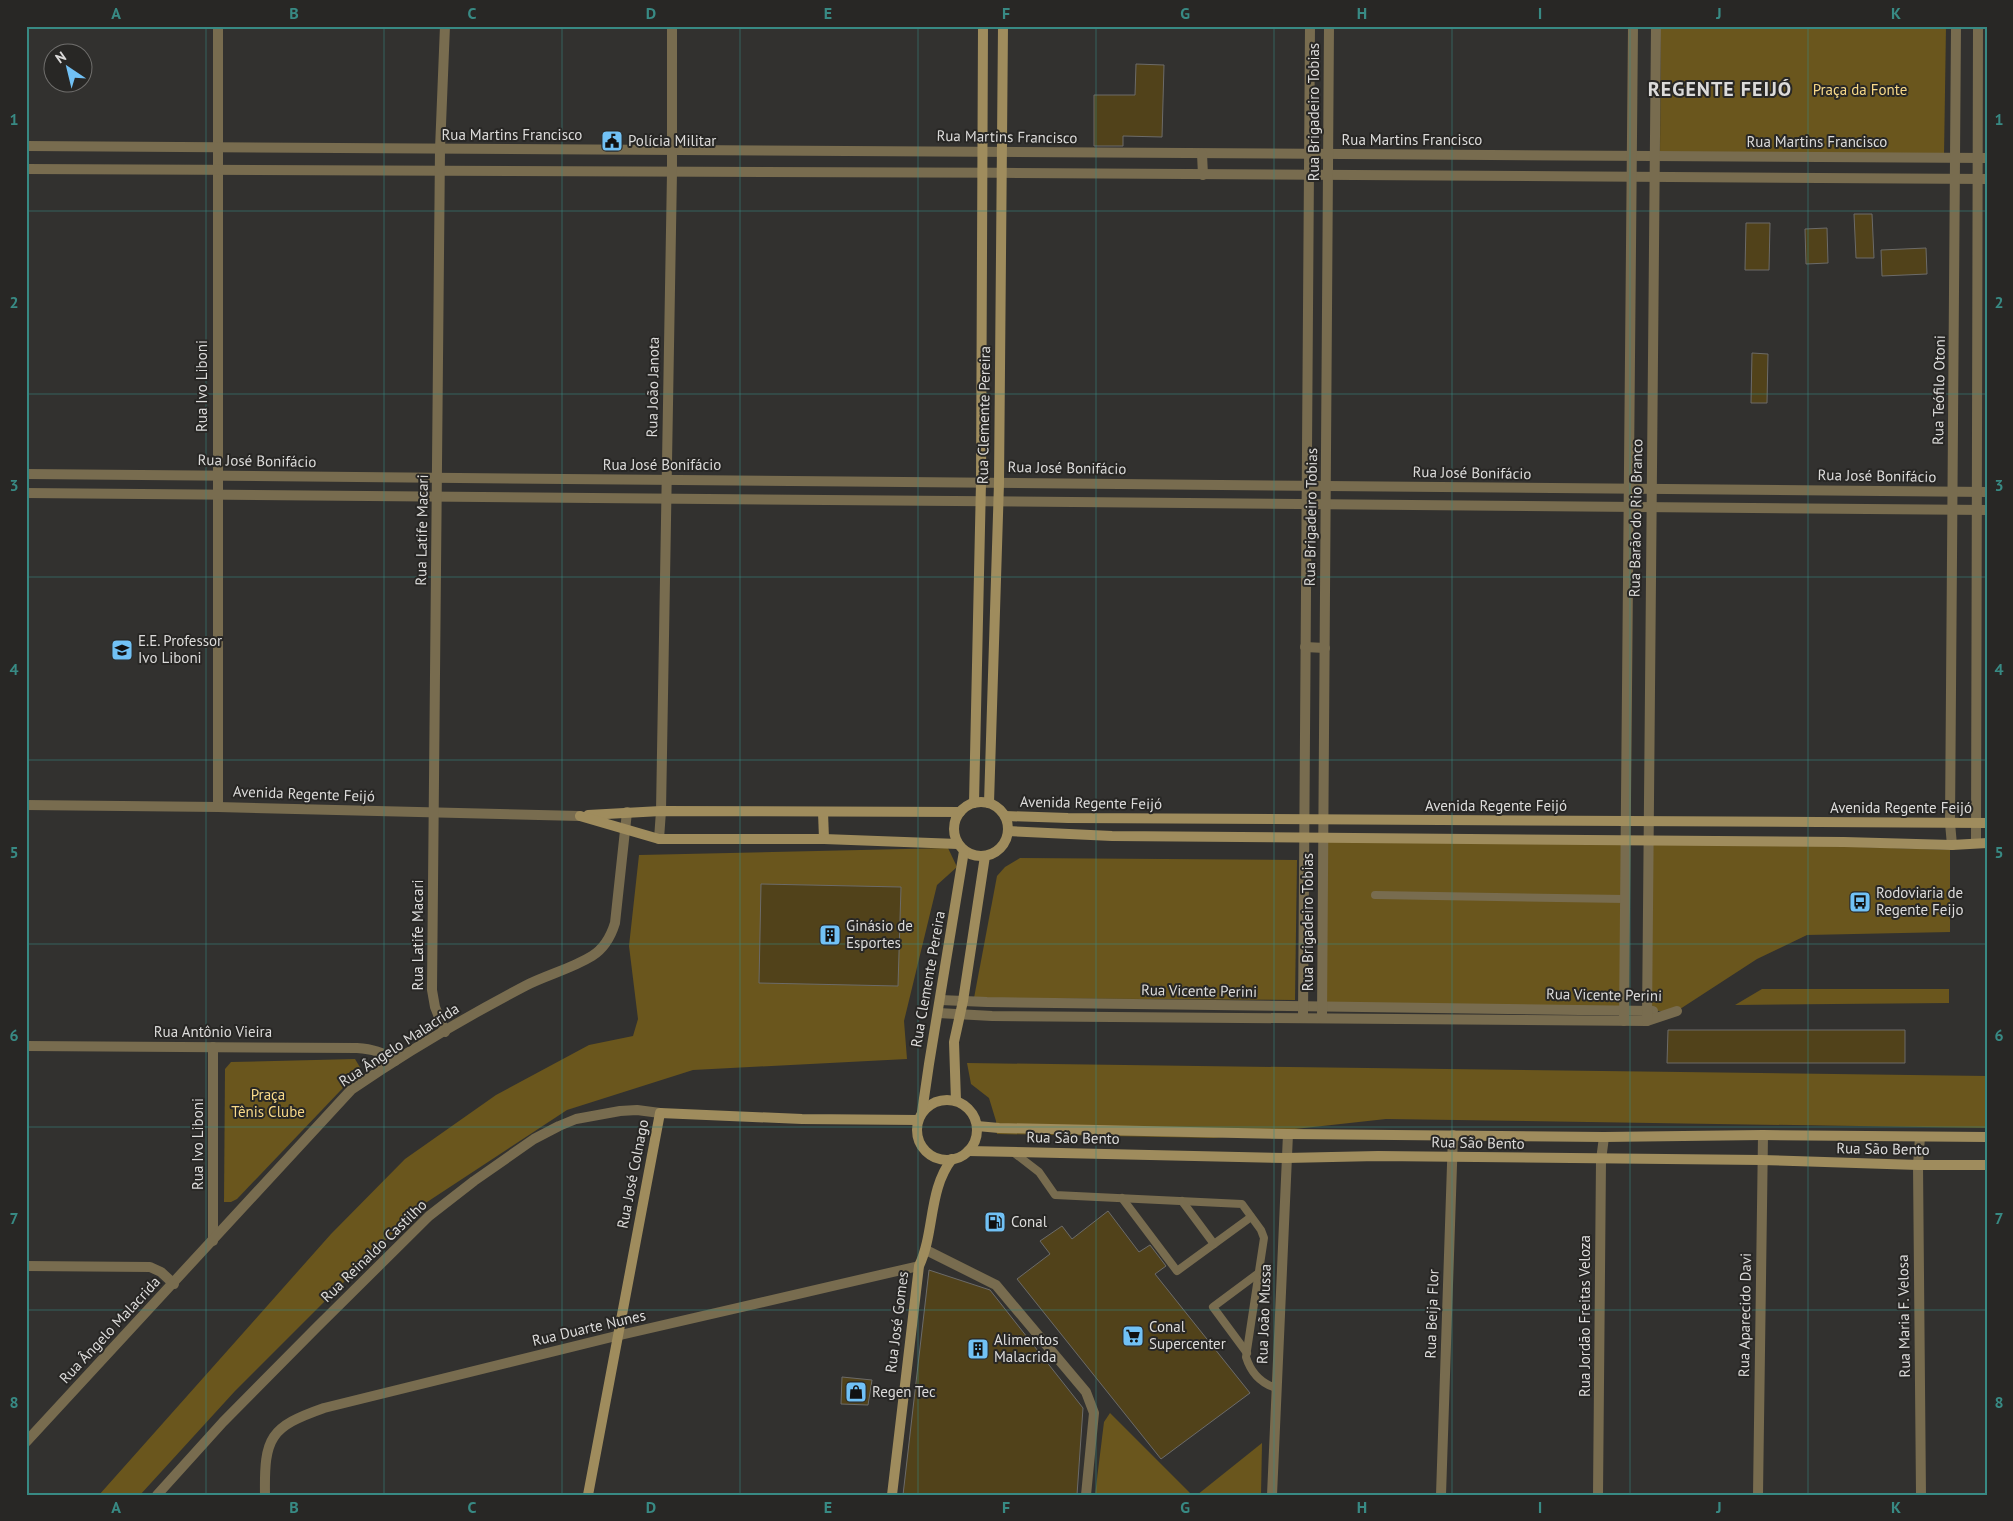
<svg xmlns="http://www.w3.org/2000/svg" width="2013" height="1521" font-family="'PT Sans',sans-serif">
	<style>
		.green { fill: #6a561d }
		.building { fill: #51421a; stroke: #6c6b69 }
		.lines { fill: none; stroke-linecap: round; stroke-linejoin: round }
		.lane { stroke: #786c4f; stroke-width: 8 }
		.street { stroke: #786c4f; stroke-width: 10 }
		.secondary { stroke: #9f8c5d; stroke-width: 10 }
		.grid { fill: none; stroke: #388a84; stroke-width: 1; stroke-opacity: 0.55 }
		.labels { text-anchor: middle; stroke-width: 4; stroke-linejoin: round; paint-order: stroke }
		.park-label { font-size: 15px; fill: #f8d989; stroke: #282725 }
		.street-label { font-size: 15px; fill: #dcdbda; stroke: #282725 }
		.poi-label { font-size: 15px; fill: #dcdbda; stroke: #282725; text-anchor: start }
		.district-label { font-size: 20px; font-weight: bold; letter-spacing: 1px; fill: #dcdbda; stroke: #282725 }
		.neatline { fill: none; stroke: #388a84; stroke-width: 2 }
		.grid-label { font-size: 16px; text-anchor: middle; font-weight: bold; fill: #388a84 }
	</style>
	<rect width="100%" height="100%" fill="#32312f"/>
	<g class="green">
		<path d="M 1661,26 L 1946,26 L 1944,156 L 1660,154 Z"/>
		<path d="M 1324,838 L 1625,840 L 1624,1010 L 1323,1008 Z"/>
		<path d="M 1649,840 L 1950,850 L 1950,932 L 1807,935 L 1757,959 L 1677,1011 L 1647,1011 Z"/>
		<path d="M 948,848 L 957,867 L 937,885 L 904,1021 L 907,1059 L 693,1070 L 567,1110 L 418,1208 L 235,1391 L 140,1495 L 99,1495 L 331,1234 L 405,1159 L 496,1095 L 589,1045 L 633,1036 L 638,1019 L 629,946 L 639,855 Z"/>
		<path d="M 1020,858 L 1297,860 L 1295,1000 L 974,998 L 997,876 L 1005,867 Z"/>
		<path d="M 1762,989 L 1949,989 L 1949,1003 L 1735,1005 Z"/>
		<path d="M 355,1059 L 361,1069 L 237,1199 L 231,1202 L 224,1202 L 225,1069 L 231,1062 Z"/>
		<path d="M 967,1063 L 1987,1076 L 1987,1128 L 1386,1119 L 1214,1138 L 997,1134 L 996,1121 L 989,1098 L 971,1084 Z"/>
		<path d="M 1110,1413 L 1192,1495 L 1095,1495 L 1104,1422 Z"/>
		<path d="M 1262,1443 L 1261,1495 L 1197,1495 Z"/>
	</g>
	<g class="building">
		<path d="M 1136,64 L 1164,65 L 1162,137 L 1123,136 L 1123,146 L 1094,146 L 1094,95 L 1135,95 Z"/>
		<path d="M 1854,214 L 1872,214 L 1874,258 L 1856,258 Z"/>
		<path d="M 1746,223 L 1770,223 L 1769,270 L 1745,270 Z"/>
		<path d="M 1827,228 L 1828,263 L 1806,264 L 1805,229 Z"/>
		<path d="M 1926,248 L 1927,274 L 1882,276 L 1881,250 Z"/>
		<path d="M 1752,353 L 1768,354 L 1767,403 L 1751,403 Z"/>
		<path d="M 761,884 L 901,887 L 898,986 L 759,983 Z"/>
		<path d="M 1668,1030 L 1905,1030 L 1905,1063 L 1667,1063 Z"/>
		<path d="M 1108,1211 L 1139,1252 L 1150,1245 L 1166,1266 L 1155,1274 L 1250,1393 L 1161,1459 L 1017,1279 L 1050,1254 L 1040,1241 L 1062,1226 L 1072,1239 Z"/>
		<path d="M 929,1270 L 990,1290 L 1083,1408 L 1077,1495 L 903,1495 Z"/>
		<path d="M 842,1377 L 872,1380 L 868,1405 L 841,1404 Z"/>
	</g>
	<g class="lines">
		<g class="lane">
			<path d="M 1375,895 L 1625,899"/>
			<path d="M 1013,1152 L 1039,1172 L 1055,1195 L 1242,1204 L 1261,1230 L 1264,1238 L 1246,1357 C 1251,1373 1260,1383 1276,1388"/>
			<path d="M 1122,1198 L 1177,1271 L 1251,1217"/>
			<path d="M 1182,1201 L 1214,1244"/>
			<path d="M 1247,1353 L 1213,1307 L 1260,1272"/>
		</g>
		<g class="street">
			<path d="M 218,26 L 218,807"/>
			<path d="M 26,146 L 1987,158"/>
			<path d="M 1202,154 L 1203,175"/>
			<path d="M 26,169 C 680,170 1333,175 1987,179"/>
			<path d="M 26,474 L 1987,492"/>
			<path d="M 26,493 L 1987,510"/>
			<path d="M 1305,647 L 1325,648"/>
			<path d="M 26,805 L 218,807 L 580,816"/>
			<path d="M 659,839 L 661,811 L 672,172 L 672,26"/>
			<path d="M 1976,843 L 1978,26"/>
			<path d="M 1952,845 L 1950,823 L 1956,26"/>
			<path d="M 940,1000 L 987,1002 L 1653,1011"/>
			<path d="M 938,1013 L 992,1016 L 1647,1021 L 1677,1011"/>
			<path d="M 1303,1018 L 1310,26"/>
			<path d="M 1322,1018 L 1329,26"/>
			<path d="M 1624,1021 L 1633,26"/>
			<path d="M 1647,1021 L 1656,26"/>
			<path d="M 445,1032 L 435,1007 L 432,990 L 440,149 L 445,26"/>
			<path d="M 26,1046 L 357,1048 C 372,1049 383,1052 395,1061"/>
			<path d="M 213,1047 L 213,1241"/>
			<path d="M 1920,1137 L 1918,1165 L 1921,1495"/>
			<path d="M 926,1250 L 996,1285 L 1086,1392 L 1094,1413 L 1086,1495"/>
			<path d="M 26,1266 L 150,1267 L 161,1272 L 174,1284"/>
			<path d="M 26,1442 L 351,1090 C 406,1052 466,1017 525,986 C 546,975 571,969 592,956 C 605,948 611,936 615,923 L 627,812"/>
			<path d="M 157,1495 L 223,1422 L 317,1327 L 429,1216 L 474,1181 L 534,1139 L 559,1126 L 576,1119 L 620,1111 L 637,1110 L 660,1113"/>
			<path d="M 265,1495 C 264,1437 270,1427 324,1408 L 616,1336 L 919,1266"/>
			<path d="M 1272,1495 L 1288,1134"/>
			<path d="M 1441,1495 L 1453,1135"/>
			<path d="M 1598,1495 L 1601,1160 L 1604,1137"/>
			<path d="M 1758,1495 L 1763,1135"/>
		</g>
		<g class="secondary">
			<circle cx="981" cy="829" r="27"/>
			<path d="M 974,803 L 981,482 L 983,26"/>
			<path d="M 989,803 L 999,483 L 1003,26"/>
			<path d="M 823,812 L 824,839"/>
			<path d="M 588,815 L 661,811 L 960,812"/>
			<path d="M 580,816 L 659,839 L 824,839 L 958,844"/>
			<path d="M 1005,816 L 1068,818 L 1987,823"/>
			<path d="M 1008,831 L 1112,836 L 1844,842 L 1952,845 L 1987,843"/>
			<circle cx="947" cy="1130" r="30"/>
			<path d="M 956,1101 L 954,1042 L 963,1001 L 985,856"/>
			<path d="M 922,1112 L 929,1064 L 964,851"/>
			<path d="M 977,1126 L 999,1128 L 1288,1134 L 1604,1137 L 1763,1135 L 1987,1137"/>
			<path d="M 968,1151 L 1286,1158 L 1378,1156 L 1761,1160 L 1918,1165 L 1987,1165"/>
			<path d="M 588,1495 C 611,1367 636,1240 660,1113 L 802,1119 L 918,1120"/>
			<path d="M 892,1495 L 919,1266 C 935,1232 928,1190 952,1159"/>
		</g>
	</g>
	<path class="grid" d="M 206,26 L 206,1495M 384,26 L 384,1495M 562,26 L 562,1495M 740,26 L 740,1495M 918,26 L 918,1495M 1096,26 L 1096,1495M 1274,26 L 1274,1495M 1452,26 L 1452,1495M 1630,26 L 1630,1495M 1808,26 L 1808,1495M 26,211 L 1987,211M 26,394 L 1987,394M 26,577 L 1987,577M 26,760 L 1987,760M 26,944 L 1987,944M 26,1127 L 1987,1127M 26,1310 L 1987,1310"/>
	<defs>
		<g id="civic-square" transform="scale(1.125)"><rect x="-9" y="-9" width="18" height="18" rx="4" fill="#71c1f5" stroke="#282725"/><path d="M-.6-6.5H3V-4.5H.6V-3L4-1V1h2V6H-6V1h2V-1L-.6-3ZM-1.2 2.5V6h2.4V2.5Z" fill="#111"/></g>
		<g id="school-square" transform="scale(1.125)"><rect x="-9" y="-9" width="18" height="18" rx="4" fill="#71c1f5" stroke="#282725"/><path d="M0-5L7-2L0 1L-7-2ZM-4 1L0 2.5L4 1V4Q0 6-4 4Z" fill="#111"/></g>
		<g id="bus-square" transform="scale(1.125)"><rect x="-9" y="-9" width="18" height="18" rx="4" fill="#71c1f5" stroke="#282725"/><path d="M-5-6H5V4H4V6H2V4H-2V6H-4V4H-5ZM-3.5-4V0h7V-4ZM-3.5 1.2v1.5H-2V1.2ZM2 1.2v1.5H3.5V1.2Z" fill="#111"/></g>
		<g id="building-square" transform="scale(1.125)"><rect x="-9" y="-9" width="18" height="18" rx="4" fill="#71c1f5" stroke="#282725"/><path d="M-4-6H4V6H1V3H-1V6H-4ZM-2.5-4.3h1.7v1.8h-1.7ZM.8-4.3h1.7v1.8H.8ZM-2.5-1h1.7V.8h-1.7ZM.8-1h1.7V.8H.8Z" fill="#111"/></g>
		<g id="fuel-square" transform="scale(1.125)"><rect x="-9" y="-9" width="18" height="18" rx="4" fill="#71c1f5" stroke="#282725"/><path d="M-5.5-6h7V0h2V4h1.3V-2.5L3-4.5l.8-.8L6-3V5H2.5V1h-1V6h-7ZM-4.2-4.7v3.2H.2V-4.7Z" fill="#111"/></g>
		<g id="supermarket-square" transform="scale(1.125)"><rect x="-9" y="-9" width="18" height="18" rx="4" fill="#71c1f5" stroke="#282725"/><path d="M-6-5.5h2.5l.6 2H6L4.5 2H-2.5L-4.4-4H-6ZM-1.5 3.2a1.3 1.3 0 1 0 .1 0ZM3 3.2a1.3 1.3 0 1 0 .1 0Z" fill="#111"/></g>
		<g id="shop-square" transform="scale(1.125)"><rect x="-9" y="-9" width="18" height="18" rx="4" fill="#71c1f5" stroke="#282725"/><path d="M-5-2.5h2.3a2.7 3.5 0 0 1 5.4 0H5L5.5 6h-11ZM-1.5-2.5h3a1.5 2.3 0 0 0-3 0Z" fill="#111"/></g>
	</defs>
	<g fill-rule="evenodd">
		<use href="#civic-square" x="612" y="141"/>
		<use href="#school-square" x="122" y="650"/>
		<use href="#bus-square" x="1860" y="902"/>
		<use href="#building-square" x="830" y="935"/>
		<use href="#fuel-square" x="995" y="1222"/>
		<use href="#supermarket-square" x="1133" y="1336"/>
		<use href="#building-square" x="978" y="1349"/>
		<use href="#shop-square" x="856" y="1392"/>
	</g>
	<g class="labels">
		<g class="park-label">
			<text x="1860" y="95">Praça da Fonte</text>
			<text x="268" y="1100">Praça<tspan x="268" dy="17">Tênis Clube</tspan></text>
		</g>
		<g class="street-label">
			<text transform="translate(1314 112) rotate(-90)" y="5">Rua Brigadeiro Tobias</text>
			<text x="512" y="140">Rua Martins Francisco</text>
			<text transform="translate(1007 137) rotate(1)" y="5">Rua Martins Francisco</text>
			<text x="1412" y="145">Rua Martins Francisco</text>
			<text x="1817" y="147">Rua Martins Francisco</text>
			<text transform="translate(202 386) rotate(-90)" y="5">Rua Ivo Liboni</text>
			<text transform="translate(653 387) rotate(-89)" y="5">Rua João Janota</text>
			<text transform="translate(1939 390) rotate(-89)" y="5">Rua Teófilo Otoni</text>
			<text transform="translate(984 415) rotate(-89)" y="5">Rua Clemente Pereira</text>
			<text transform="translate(257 461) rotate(1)" y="5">Rua José Bonifácio</text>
			<text x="662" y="470">Rua José Bonifácio</text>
			<text transform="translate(1067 468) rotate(1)" y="5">Rua José Bonifácio</text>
			<text transform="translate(1472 473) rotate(1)" y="5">Rua José Bonifácio</text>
			<text transform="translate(1877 476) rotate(1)" y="5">Rua José Bonifácio</text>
			<text transform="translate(1311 517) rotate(-89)" y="5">Rua Brigadeiro Tobias</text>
			<text transform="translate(1636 518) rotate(-89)" y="5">Rua Barão do Rio Branco</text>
			<text transform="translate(422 530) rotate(-89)" y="5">Rua Latife Macari</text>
			<text transform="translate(304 794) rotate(2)" y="5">Avenida Regente Feijó</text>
			<text transform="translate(1091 803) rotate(1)" y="5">Avenida Regente Feijó</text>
			<text x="1496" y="811">Avenida Regente Feijó</text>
			<text x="1901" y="813">Avenida Regente Feijó</text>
			<text transform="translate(1308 922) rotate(-90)" y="5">Rua Brigadeiro Tobias</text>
			<text transform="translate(418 935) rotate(-90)" y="5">Rua Latife Macari</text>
			<text transform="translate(928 979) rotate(-80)" y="5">Rua Clemente Pereira</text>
			<text transform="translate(1199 991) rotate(1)" y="5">Rua Vicente Perini</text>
			<text transform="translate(1604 995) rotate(1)" y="5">Rua Vicente Perini</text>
			<text x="213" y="1037">Rua Antônio Vieira</text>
			<text transform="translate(399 1045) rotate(-33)" y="5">Rua Ângelo Malacrida</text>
			<text transform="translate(1073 1138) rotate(1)" y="5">Rua São Bento</text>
			<text transform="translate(1478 1143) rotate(1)" y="5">Rua São Bento</text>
			<text transform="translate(198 1144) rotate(-90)" y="5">Rua Ivo Liboni</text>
			<text transform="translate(1883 1149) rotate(1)" y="5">Rua São Bento</text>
			<text transform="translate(633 1174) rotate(-79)" y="5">Rua José Colnago</text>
			<text transform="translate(374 1251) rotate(-44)" y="5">Rua Reinaldo Castilho</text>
			<text transform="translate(1264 1314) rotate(-88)" y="5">Rua João Mussa</text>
			<text transform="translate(1432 1314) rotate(-88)" y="5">Rua Beija Flor</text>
			<text transform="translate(1745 1315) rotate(-89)" y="5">Rua Aparecido Davi</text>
			<text transform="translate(1585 1316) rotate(-90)" y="5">Rua Jordão Freitas Veloza</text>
			<text transform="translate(1904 1316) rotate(-91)" y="5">Rua Maria F. Velosa</text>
			<text transform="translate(897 1322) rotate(-83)" y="5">Rua José Gomes</text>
			<text transform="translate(589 1328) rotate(-13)" y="5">Rua Duarte Nunes</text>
			<text transform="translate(110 1330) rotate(-47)" y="5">Rua Ângelo Malacrida</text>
		</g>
		<g class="poi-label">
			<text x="628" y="146">Polícia Militar</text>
			<text x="138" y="646">E.E. Professor<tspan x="138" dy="17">Ivo Liboni</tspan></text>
			<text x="1876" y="898">Rodoviaria de<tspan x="1876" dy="17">Regente Feijo</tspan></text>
			<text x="846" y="931">Ginásio de<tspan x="846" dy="17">Esportes</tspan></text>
			<text x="1011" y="1227">Conal</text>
			<text x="1149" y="1332">Conal<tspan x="1149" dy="17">Supercenter</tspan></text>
			<text x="994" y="1345">Alimentos<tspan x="994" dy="17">Malacrida</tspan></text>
			<text x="872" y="1397">Regen Tec</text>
		</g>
		<g class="district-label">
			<text x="1720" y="96">REGENTE FEIJÓ</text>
		</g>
	</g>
	<rect width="2013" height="1521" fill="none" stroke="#282725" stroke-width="55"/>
	<g transform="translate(68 68) rotate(325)"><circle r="24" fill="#282725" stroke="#706f6d"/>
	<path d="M0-4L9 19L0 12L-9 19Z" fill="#71c1f5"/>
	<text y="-8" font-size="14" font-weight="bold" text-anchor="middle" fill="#dcdbda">N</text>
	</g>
	<rect x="28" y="28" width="1958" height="1466" class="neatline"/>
	<g class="grid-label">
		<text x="116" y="19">A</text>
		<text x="294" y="19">B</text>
		<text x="472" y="19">C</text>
		<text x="651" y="19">D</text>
		<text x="828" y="19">E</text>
		<text x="1006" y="19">F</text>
		<text x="1185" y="19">G</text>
		<text x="1362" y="19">H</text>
		<text x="1540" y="19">I</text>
		<text x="1719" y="19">J</text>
		<text x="1896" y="19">K</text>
		<text x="14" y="125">1</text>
		<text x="1999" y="125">1</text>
		<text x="14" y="308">2</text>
		<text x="1999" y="308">2</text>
		<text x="14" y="491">3</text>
		<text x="1999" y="491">3</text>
		<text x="14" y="675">4</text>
		<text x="1999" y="675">4</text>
		<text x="14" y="858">5</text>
		<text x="1999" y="858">5</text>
		<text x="14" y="1041">6</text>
		<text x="1999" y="1041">6</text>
		<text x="14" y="1224">7</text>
		<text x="1999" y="1224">7</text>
		<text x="14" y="1408">8</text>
		<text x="1999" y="1408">8</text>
		<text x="116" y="1513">A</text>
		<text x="294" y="1513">B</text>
		<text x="472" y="1513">C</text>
		<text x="651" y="1513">D</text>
		<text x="828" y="1513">E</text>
		<text x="1006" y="1513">F</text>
		<text x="1185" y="1513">G</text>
		<text x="1362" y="1513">H</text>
		<text x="1540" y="1513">I</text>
		<text x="1719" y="1513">J</text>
		<text x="1896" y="1513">K</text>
	</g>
</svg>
